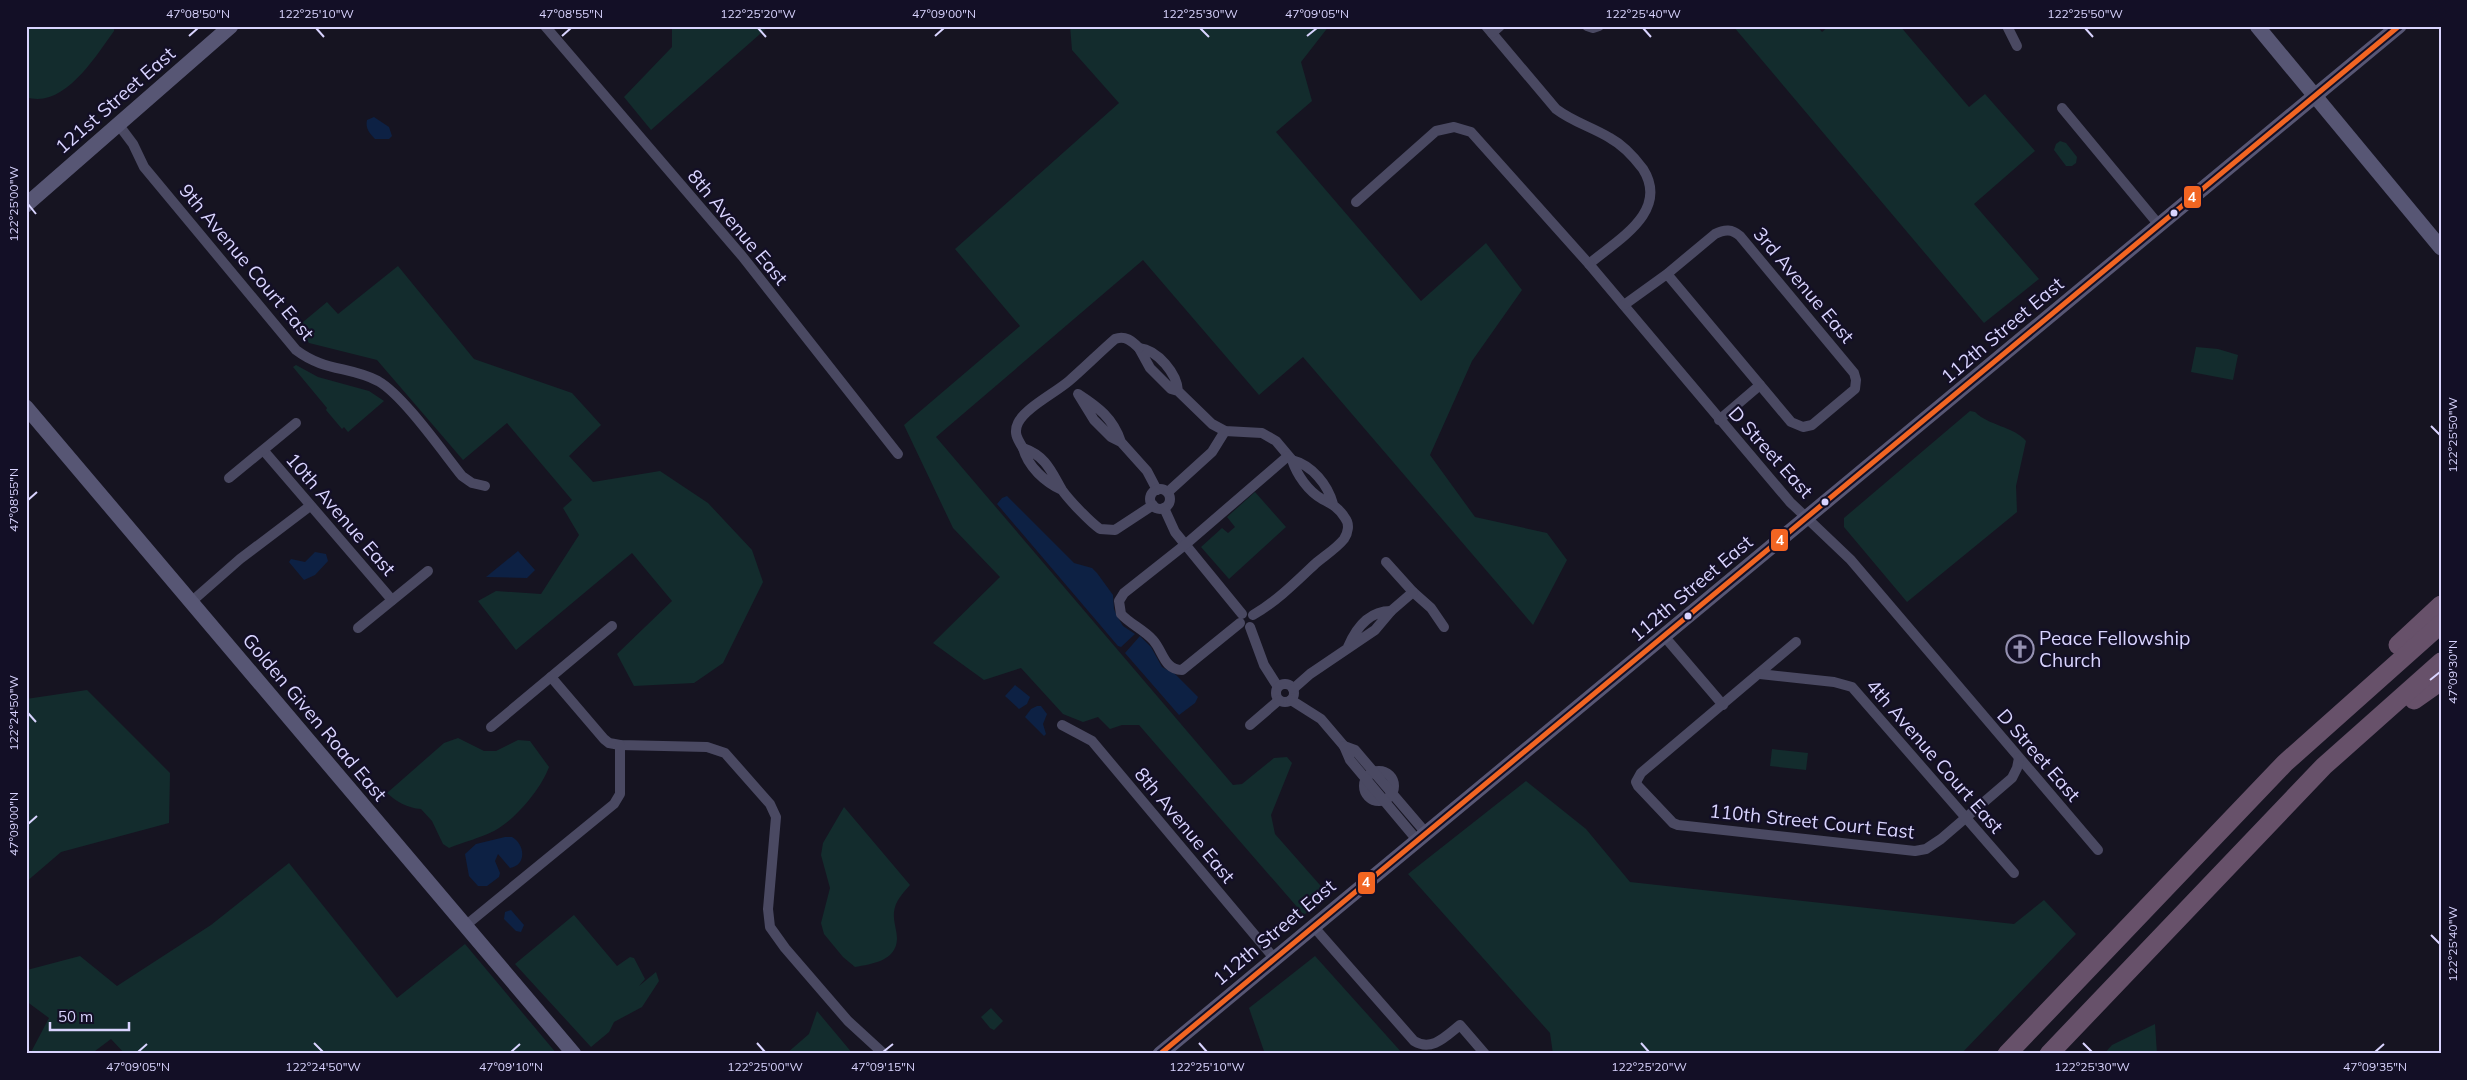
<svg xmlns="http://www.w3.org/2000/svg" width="2467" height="1080" font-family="Mulish,sans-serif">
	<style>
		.green { fill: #132c2d }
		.water { fill: #0d2144 }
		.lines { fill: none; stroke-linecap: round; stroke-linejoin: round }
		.street { stroke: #4a4962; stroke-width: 10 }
		.secondary { stroke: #575674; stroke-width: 15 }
		.highway { stroke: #67516a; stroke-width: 19 }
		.bus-1-casing { stroke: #130f26; stroke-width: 9 }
		.bus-1 { stroke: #f26522; stroke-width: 5 }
		.ticks { fill: none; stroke: #d9d4ff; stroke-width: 2 }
		.bus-dot { fill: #d9d4ff; stroke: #130f26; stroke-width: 2 }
		.labels { text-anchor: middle; stroke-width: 4.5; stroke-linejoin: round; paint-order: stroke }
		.street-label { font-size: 19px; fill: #d9d4ff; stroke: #130f26 }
		.poi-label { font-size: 19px; fill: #d9d4ff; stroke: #130f26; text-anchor: start }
		.line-badge { stroke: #130f26; stroke-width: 2 }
		.badge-label { font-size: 14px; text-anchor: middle; font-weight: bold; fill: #fff }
		.neatline { fill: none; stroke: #d9d4ff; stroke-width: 2 }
		.ticks-label { font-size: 12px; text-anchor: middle; fill: #d9d4ff }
	</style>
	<rect width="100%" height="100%" fill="#161421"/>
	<g class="green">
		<path d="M 26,26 L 114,26 L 114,31 C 96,56 63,110 26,97 Z"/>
		<path d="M 672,26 L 769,26 L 651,130 L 624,97 L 672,47 Z"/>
		<path d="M 1070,26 L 1329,26 L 1301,62 L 1312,101 L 1276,132 L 1421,301 L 1486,243 L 1522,290 L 1472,361 L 1430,455 L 1475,517 L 1547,533 L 1567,560 L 1533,625 L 1303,357 L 1259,395 L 1143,260 L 936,437 L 1233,785 L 1242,784 L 1274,758 L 1287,757 L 1292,763 L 1271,815 L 1275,834 L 1327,893 L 1304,915 L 1139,725 L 1122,725 L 1110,729 L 1098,717 L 1083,722 L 1063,714 L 1021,668 L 984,680 L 933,643 L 1000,577 L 953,528 L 904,425 L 1020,326 L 955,249 L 1119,103 L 1072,50 Z"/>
		<path d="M 1733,26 L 1817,26 L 1822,32 L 1829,26 L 1900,26 L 1969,107 L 1985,94 L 2035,151 L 1974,204 L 2039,279 L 1984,323 Z"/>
		<path d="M 2060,141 L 2066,143 L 2077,157 L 2076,163 L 2072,166 L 2066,166 L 2054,150 L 2056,144 Z"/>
		<path d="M 398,266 L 474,359 L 572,393 L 601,425 L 569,456 L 593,482 L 660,471 L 708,503 L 752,550 L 763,582 L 723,663 L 694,683 L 634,686 L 617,654 L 672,601 L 632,553 L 516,650 L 478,601 L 496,591 L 541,594 L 579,535 L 563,508 L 572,500 L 507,423 L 463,460 L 377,360 L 309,343 L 297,327 L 327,302 L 338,314 Z"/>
		<path d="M 2196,347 L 2218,349 L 2238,355 L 2233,380 L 2191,372 Z"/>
		<path d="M 296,365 L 318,377 L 369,391 L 384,401 L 348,432 L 344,427 L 342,429 L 326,410 L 327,408 L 293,367 Z"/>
		<path d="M 1970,411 L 1975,412 C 1989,426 2013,426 2026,441 L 2016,486 L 2017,512 L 1907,602 L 1844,527 L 1844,518 Z"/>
		<path d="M 1255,492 L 1286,527 L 1229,579 L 1201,547 L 1222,528 L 1228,533 L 1235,527 L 1227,517 Z"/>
		<path d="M 87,690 L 170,773 L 169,823 L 61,852 L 26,882 L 26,699 Z"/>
		<path d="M 458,738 L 484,751 L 496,751 L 518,740 L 530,741 L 549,767 C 541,789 515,820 494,831 C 480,838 464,842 449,848 L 443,844 L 432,821 L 421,809 C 407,808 397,802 387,793 L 444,743 Z"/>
		<path d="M 1772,749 L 1808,753 L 1806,770 L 1770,766 Z"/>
		<path d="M 1526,781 L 1586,829 L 1630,882 L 2014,924 L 2044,900 L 2076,934 L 1961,1054 L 1553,1054 L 1550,1033 L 1408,874 Z"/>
		<path d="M 844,807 L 910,885 C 903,893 895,901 894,912 C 893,921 897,930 897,939 C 896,961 872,964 855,967 L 843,957 L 824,934 L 821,923 L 830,888 L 821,855 L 823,843 Z"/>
		<path d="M 289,863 L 397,998 L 465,944 L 557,1054 L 125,1054 L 111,1039 L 91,1054 L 30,1054 L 49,1018 L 26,1001 L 27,970 L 80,956 L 117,986 L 211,925 Z"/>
		<path d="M 574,915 L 617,966 L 630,957 L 634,958 L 645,979 L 639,986 L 656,972 L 659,981 L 642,1007 L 614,1022 L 609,1032 L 591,1047 L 515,964 Z"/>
		<path d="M 1315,956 L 1403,1054 L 1265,1054 L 1249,1008 Z"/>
		<path d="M 991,1008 L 1003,1021 L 994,1030 L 990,1028 L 981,1017 Z"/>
		<path d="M 817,1011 L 853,1054 L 786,1054 L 809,1034 Z"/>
		<path d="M 2155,1024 L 2157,1054 L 2104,1054 L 2112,1045 Z"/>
	</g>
	<g class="water">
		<path d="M 374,117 L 389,127 L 392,136 L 389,139 L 375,139 C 370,134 365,128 367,120 Z"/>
		<path d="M 1007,496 L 1074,563 L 1092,568 L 1097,573 L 1113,595 L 1114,609 L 1117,616 L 1123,626 L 1135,634 L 1121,647 L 1118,646 L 997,504 L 1002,498 Z"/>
		<path d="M 518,551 L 535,570 L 527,578 L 486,577 Z"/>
		<path d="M 315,552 L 326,554 L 328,561 L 315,575 L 304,580 L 289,562 L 291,559 L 305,562 Z"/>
		<path d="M 1140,636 L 1151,647 L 1162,667 L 1175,674 L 1198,697 L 1195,703 L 1179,715 L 1125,653 Z"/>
		<path d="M 1015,685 L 1030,697 L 1027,704 L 1019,709 L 1005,696 Z"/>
		<path d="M 1037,706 L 1041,706 L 1047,714 L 1043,724 L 1046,734 L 1044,736 L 1025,717 L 1031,709 Z"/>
		<path d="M 505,837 L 512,837 C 525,844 527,865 510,868 L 498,854 L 495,861 L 500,873 L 499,877 L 487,886 L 478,886 L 469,876 L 465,854 L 476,844 Z"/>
		<path d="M 511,910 L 524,925 L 521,932 L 516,931 L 504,919 L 505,912 Z"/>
	</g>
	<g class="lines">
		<g class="street">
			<path d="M 545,26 L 742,256 L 898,454"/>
			<path d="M 1486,26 L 1556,109 C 1573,122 1592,127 1610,138 C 1623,145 1634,157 1643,169 C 1670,212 1617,240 1589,264"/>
			<path d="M 1587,26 L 1593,28 L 1599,26"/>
			<path d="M 2007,26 L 2017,46"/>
			<path d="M 1492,33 L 1500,26"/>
			<path d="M 2062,108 L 2159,225"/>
			<path d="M 118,124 L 133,144 L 144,167 L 296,350 C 325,372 349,366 378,381 C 403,395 442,451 462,476 L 472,483 L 485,486"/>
			<path d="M 1356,202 L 1436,131 L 1454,127 L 1471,132 L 1589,264 L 1790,502 L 1850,559 L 2098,850"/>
			<path d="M 1624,305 L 1667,274 L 1715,234 C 1725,229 1732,229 1740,236 L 1854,373 L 1856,380 L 1855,389 L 1812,425 L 1803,427 L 1791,422 L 1667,274"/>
			<path d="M 1178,391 C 1177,374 1158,350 1139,348 L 1150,368 L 1171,389 L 1178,391 L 1212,424 L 1225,431 L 1262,433 L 1276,441 L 1292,460"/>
			<path d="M 1719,420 L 1760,385"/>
			<path d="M 1121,442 C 1113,418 1098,407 1078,394 L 1094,420 L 1111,437 L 1121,442 L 1147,471 L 1157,490"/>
			<path d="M 1023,448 C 1018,440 1013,433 1018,423 C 1025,408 1055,393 1069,381 C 1084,368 1099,353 1115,339 C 1125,335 1132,341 1139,348"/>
			<path d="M 264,451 L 392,600"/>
			<path d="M 229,478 L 296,423"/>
			<circle cx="1160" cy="499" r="10"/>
			<path d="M 1062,490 C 1045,482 1028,467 1023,448 C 1046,456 1051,471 1062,490 C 1069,500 1090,522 1100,529 L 1115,530 L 1153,505"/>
			<path d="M 1168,492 L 1212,452 L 1225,431"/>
			<path d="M 1164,508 L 1175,532 L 1242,614"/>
			<path d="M 1386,562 L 1413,592 L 1431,608 L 1444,627"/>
			<path d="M 191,602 L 240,559 L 310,506"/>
			<path d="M 1391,611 L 1413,592"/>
			<path d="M 1253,615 C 1276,602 1296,582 1315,564 C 1324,556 1336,549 1344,539 C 1348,533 1350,524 1345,518 C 1339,508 1332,504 1322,499 C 1308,491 1297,475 1292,460 C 1312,465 1328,485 1333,504"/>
			<path d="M 1240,623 L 1182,670 C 1164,670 1163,651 1153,640 C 1143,629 1130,624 1121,614 L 1119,601 L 1124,593 L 1186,544 L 1288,456"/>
			<path d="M 1250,627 L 1264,665 L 1278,687"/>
			<path d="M 358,628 L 428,571"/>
			<path d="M 1664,636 L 1723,705"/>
			<path d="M 1796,642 L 1641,773 L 1636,782 L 1638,786 L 1673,823 L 1678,825 L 1915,851 L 1926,849 L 1941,839 L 2012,778 L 2017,768 L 2019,758"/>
			<path d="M 1760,674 L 1834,682 L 1852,687 L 2014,873"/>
			<path d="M 551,677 L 604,739 L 609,743 L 620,745 L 707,747 L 725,753 L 770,804 L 776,817 L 768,909 L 770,927 L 785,948 L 848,1021 L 884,1054"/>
			<circle cx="1285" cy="693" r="9"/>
			<path d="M 1293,689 L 1310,674 L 1375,630 L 1391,611 C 1369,611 1356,628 1348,647"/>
			<path d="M 1291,700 L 1321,719 L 1344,746"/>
			<path d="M 1062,725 L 1092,741 L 1274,958"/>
			<path d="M 1250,725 L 1279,700"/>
			<path d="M 491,727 L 612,626"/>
			<circle cx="1379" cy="786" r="15"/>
			<path d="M 1417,840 L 1350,760 L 1344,746 L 1355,750 L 1426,833"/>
			<path d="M 465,926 L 614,804 L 620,794 L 620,745"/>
			<path d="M 1313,926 L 1414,1041 C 1432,1052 1446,1036 1460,1025 L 1485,1054"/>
		</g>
		<g class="secondary">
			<path d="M 2257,26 L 2441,248"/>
			<path d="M 26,205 L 231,26"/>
			<path d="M 26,407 L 574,1054"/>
			<path d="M 1160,1054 L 2399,26"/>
		</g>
		<g class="highway">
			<path d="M 2398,645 L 2441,605"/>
			<path d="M 2414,700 L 2441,681"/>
			<path d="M 2007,1054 L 2285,763 L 2441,624"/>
			<path d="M 2049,1054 L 2324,766 L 2441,662"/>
		</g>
		<g class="bus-1-casing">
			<path id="bus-1" d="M 1160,1054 L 2399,26"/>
		</g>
		<use href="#bus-1" class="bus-1"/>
	</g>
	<path class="ticks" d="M 316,28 L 324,37M 758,28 L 766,37M 1200,28 L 1209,37M 1643,28 L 1651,37M 2085,28 L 2093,37M 189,36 L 198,28M 562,36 L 571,28M 935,36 L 944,28M 1307,36 L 1317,28M 28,204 L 36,214M 2431,426 L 2440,435M 28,500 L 37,492M 2430,680 L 2440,672M 28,713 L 36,722M 28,824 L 37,816M 2431,935 L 2440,944M 314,1043 L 323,1052M 757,1043 L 765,1052M 1199,1043 L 1207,1052M 1641,1043 L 1649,1052M 2083,1043 L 2092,1052M 138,1052 L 147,1044M 511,1052 L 520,1044M 883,1052 L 893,1044M 2375,1052 L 2384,1044"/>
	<defs>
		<g id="church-ring" transform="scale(1.4375)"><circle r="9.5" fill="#130f26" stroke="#9591b1" stroke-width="1.5"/><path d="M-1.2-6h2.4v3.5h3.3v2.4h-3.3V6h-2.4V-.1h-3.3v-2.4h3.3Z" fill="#9591b1"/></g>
	</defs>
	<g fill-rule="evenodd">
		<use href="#church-ring" x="2020" y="649"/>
	</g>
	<g class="bus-dot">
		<circle cx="2174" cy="213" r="4.5"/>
		<circle cx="1825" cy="502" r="4.5"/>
		<circle cx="1688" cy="616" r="4.5"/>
	</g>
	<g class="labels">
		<g class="street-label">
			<text transform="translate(115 100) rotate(-41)" y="7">121st Street East</text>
			<text transform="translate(738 227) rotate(50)" y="7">8th Avenue East</text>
			<text transform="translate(247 262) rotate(50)" y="7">9th Avenue Court East</text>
			<text transform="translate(1804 285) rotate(50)" y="7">3rd Avenue East</text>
			<text transform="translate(2002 330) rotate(-40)" y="7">112th Street East</text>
			<text transform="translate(1771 452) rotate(48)" y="7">D Street East</text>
			<text transform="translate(341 514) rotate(49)" y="7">10th Avenue East</text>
			<text transform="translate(1691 588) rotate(-40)" y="7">112th Street East</text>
			<text transform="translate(315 717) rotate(50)" y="7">Golden Given Road East</text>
			<text transform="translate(2039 755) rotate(49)" y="7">D Street East</text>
			<text transform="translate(1935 756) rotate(49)" y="7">4th Avenue Court East</text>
			<text transform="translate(1812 821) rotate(6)" y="7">110th Street Court East</text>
			<text transform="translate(1185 825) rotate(50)" y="7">8th Avenue East</text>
			<text transform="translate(1274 932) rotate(-40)" y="7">112th Street East</text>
		</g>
		<g class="poi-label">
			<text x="2039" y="645">Peace Fellowship<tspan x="2039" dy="22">Church</tspan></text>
		</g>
	</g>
	<g class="line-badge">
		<rect x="2183" y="185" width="19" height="24" rx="5" fill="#f26522"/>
		<rect x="1770" y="528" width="19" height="24" rx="5" fill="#f26522"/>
		<rect x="1357" y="871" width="19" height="24" rx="5" fill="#f26522"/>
	</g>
	<g class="badge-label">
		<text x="2192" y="202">4</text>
		<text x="1780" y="545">4</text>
		<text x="1366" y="887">4</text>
	</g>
	<rect width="2467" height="1080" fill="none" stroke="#130f26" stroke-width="55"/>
	<path d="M50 1022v8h79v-8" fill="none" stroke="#d9d4ff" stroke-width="2.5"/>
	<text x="58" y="1022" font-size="15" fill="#d9d4ff" stroke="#130f26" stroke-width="4" paint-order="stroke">50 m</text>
	<rect x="28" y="28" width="2412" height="1024" class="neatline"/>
	<g class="ticks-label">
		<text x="198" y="18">47°08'50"N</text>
		<text x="316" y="18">122°25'10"W</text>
		<text x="571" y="18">47°08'55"N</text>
		<text x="758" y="18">122°25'20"W</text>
		<text x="944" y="18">47°09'00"N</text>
		<text x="1200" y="18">122°25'30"W</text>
		<text x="1317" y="18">47°09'05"N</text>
		<text x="1643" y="18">122°25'40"W</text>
		<text x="2085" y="18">122°25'50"W</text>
		<text transform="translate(14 204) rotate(-90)" y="4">122°25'00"W</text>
		<text transform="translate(2453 435) rotate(-90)" y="4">122°25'50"W</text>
		<text transform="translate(14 500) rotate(-90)" y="4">47°08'55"N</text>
		<text transform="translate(2453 672) rotate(-90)" y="4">47°09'30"N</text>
		<text transform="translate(14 713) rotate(-90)" y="4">122°24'50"W</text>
		<text transform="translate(14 824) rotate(-90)" y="4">47°09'00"N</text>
		<text transform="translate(2453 944) rotate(-90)" y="4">122°25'40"W</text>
		<text x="138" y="1071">47°09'05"N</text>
		<text x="323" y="1071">122°24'50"W</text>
		<text x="511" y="1071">47°09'10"N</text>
		<text x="765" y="1071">122°25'00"W</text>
		<text x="883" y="1071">47°09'15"N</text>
		<text x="1207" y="1071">122°25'10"W</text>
		<text x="1649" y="1071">122°25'20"W</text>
		<text x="2092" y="1071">122°25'30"W</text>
		<text x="2375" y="1071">47°09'35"N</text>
	</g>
</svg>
